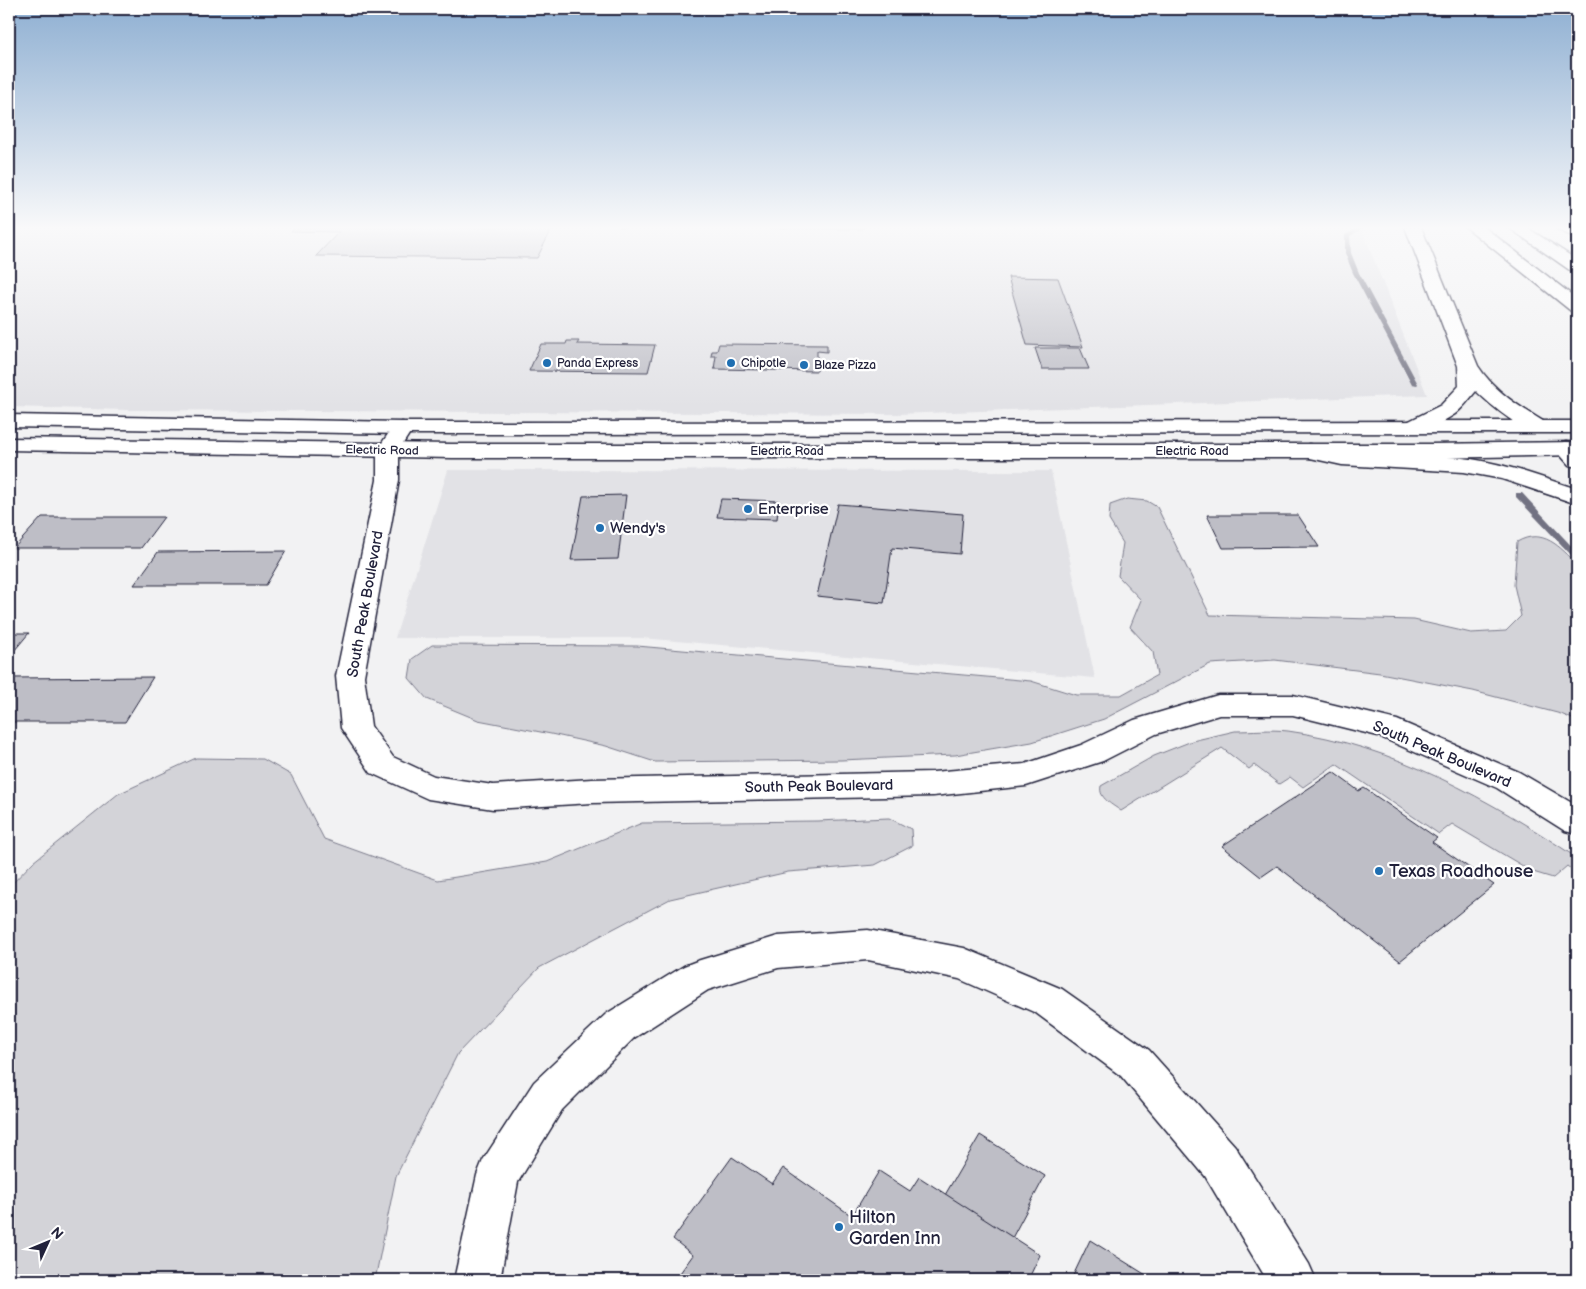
<svg xmlns="http://www.w3.org/2000/svg" width="1586" height="1289" font-family="'Balsamiq Sans',sans-serif">
	<style>
		.built { fill: #e2e2e6 }
		.green { fill: #d3d3d8; stroke: #7a7a8a }
		.lines { fill: none; stroke-linecap: round; stroke-linejoin: round }
		.stream { fill: #727282; fill-rule: evenodd }
		.building { fill: #bebec6; stroke: #22223b }
		.street-casing { stroke: #22223b; stroke-width: 3 }
		.primary-casing { stroke: #22223b; stroke-width: 3 }
		.highway-casing { stroke: #22223b; stroke-width: 3 }
		.street { fill: #fff; fill-rule: evenodd }
		.primary { fill: #fff; fill-rule: evenodd }
		.highway { fill: #fff; fill-rule: evenodd }
		.poi-dot { fill: #1f6fb2; stroke: #fff; stroke-width: 2 }
		.labels { text-anchor: middle; stroke-width: 4.5; stroke-linejoin: round; paint-order: stroke }
		.far-poi-label { font-size: 12px; fill: #22223b; stroke: #fff; text-anchor: start }
		.far-street-label { font-size: 12px; fill: #22223b; stroke: #fff }
		.poi-label { font-size: 15px; fill: #22223b; stroke: #fff; text-anchor: start }
		.street-label { font-size: 15px; fill: #22223b; stroke: #fff }
		.near-poi-label { font-size: 18px; fill: #22223b; stroke: #fff; text-anchor: start }
	</style>
	<rect width="100%" height="100%" fill="#f2f2f3"/>
	<filter id="ink" filterUnits="userSpaceOnUse"><feTurbulence type="fractalNoise" baseFrequency=".02" numOctaves="2"/><feDisplacementMap in="SourceGraphic" scale="10" xChannelSelector="R" yChannelSelector="G"/><feConvolveMatrix kernelMatrix="1 2 1 2 8 2 1 2 1" color-interpolation-filters="sRGB"/></filter>
	<g filter="url(#ink)">
		<g class="built">
			<path d="M 9,227 L 1361,227 L 1427,395 L 896,414 L 128,410 L 9,407 Z"/>
			<path d="M 448,470 L 1051,471 L 1095,678 L 642,638 L 395,638 Z"/>
		</g>
		<g class="green">
			<path d="M 1127,499 L 1147,501 L 1157,507 L 1210,615 L 1414,620 L 1471,633 L 1506,631 L 1521,616 L 1514,585 L 1517,542 C 1543,527 1560,547 1577,564 L 1577,721 L 1561,714 L 1473,691 L 1380,673 L 1275,660 L 1210,664 L 1104,719 L 1032,742 L 955,755 L 841,760 L 655,762 L 606,746 L 551,734 L 478,720 L 427,699 L 409,678 L 412,659 L 432,645 L 637,646 L 1031,681 L 1076,695 L 1121,695 L 1157,675 L 1153,652 L 1130,627 L 1141,600 L 1118,576 L 1123,543 L 1109,520 L 1110,505 Z"/>
			<path d="M 1235,731 C 1252,731 1271,729 1288,731 C 1393,745 1491,800 1577,858 L 1577,874 L 1567,866 L 1553,878 L 1533,872 L 1452,824 L 1439,834 L 1336,764 L 1303,787 L 1290,777 L 1279,784 L 1254,765 L 1249,769 L 1222,748 L 1121,811 C 1113,805 1098,798 1101,786 L 1154,756 L 1192,741 Z"/>
			<path d="M 196,758 L 263,759 L 291,775 L 324,839 L 438,880 L 547,862 L 642,823 L 817,821 L 889,818 L 911,829 L 912,846 L 875,865 L 788,872 L 670,899 L 539,968 L 458,1053 L 396,1176 L 375,1280 L 9,1280 L 9,887 L 33,862 L 118,794 Z"/>
		</g>
		<g class="lines">
			<g class="stream">
				<path d="M 1359,227 L 1365,227 L 1350,236 L 1351,253 L 1359,273 L 1418,384 L 1417,385 L 1412,384 L 1353,273 L 1345,253 L 1345,235 Z"/>
				<path d="M 1516,493 L 1522,493 L 1577,552 L 1577,558 L 1574,558 L 1516,497 Z"/>
			</g>
		</g>
		<g class="building">
			<path d="M 295,227 L 553,227 L 537,258 L 316,256 L 339,232 L 291,231 Z"/>
			<path d="M 620,227 L 696,227 L 696,228 Z"/>
			<path d="M 720,227 L 863,227 L 863,229 L 720,228 Z"/>
			<path d="M 1008,277 L 1058,278 L 1083,347 L 1027,345 Z"/>
			<path d="M 567,341 L 579,341 L 577,344 L 655,345 L 648,372 L 529,371 L 541,344 L 566,344 Z"/>
			<path d="M 719,344 L 827,345 L 827,352 L 817,351 L 817,371 L 714,369 L 716,356 L 711,356 L 712,351 L 717,351 Z"/>
			<path d="M 1035,348 L 1080,348 L 1089,369 L 1042,369 Z"/>
			<path d="M 626,495 L 618,559 L 571,560 L 583,496 Z"/>
			<path d="M 721,499 L 779,501 L 777,519 L 717,517 Z"/>
			<path d="M 838,504 L 963,514 L 960,554 L 892,548 L 884,603 L 817,596 Z"/>
			<path d="M 1207,515 L 1298,515 L 1319,547 L 1223,548 Z"/>
			<path d="M 42,517 L 164,517 L 141,548 L 14,548 Z"/>
			<path d="M 286,551 L 266,585 L 134,585 L 158,552 Z"/>
			<path d="M 9,633 L 29,633 L 9,657 Z"/>
			<path d="M 153,677 L 125,722 L 9,722 L 9,678 Z"/>
			<path d="M 1333,772 L 1359,791 L 1364,788 L 1437,838 L 1432,842 L 1494,885 L 1400,961 L 1277,866 L 1261,877 L 1222,846 Z"/>
			<path d="M 980,1135 L 1045,1176 L 1012,1238 L 945,1195 Z"/>
			<path d="M 732,1157 L 772,1184 L 783,1168 L 852,1216 L 879,1171 L 910,1191 L 919,1177 L 1040,1255 L 1028,1280 L 675,1280 L 693,1255 L 673,1239 Z"/>
			<path d="M 1090,1240 L 1154,1280 L 1071,1280 Z"/>
		</g>
		<g class="lines">
			<g class="street-casing">
				<g id="street">
					<path d="M 402,422 L 409,424 L 413,428 L 399,450 L 399,480 L 364,676 L 371,726 L 393,757 L 434,776 L 493,785 L 592,779 L 933,772 L 1025,764 L 1081,745 L 1134,720 L 1218,695 L 1293,695 L 1397,720 L 1519,772 L 1577,806 L 1577,834 L 1565,831 L 1497,788 L 1378,736 L 1293,715 L 1219,715 L 1156,734 L 1103,761 L 1026,786 L 933,796 L 592,803 L 493,809 L 428,799 L 371,773 L 341,728 L 336,676 L 377,480 L 377,450 L 395,424 Z"/>
					<path d="M 868,930 L 964,948 L 1062,989 L 1149,1050 L 1235,1146 L 1309,1264 L 1316,1280 L 1267,1280 L 1205,1176 L 1121,1076 L 1036,1013 L 959,979 L 868,960 L 778,968 L 708,990 L 634,1038 L 562,1110 L 518,1182 L 500,1280 L 454,1280 L 477,1175 L 483,1160 L 534,1082 L 606,1014 L 684,966 L 697,961 L 778,936 Z"/>
				</g>
			</g>
			<g class="primary-casing">
				<g id="primary">
					<path d="M 9,415 L 402,422 L 1577,421 L 1577,433 L 402,434 L 9,427 Z"/>
					<path d="M 9,438 L 452,444 L 1432,444 L 1577,442 L 1577,455 L 1432,458 L 452,458 L 9,450 Z"/>
				</g>
			</g>
			<g class="highway-casing">
				<g id="highway">
					<path d="M 1405,227 L 1421,227 L 1478,366 C 1495,392 1520,407 1546,423 L 1550,427 L 1546,431 C 1526,437 1491,405 1476,391 C 1470,398 1463,408 1455,414 C 1443,422 1418,435 1405,431 L 1401,427 L 1405,423 L 1441,405 L 1459,386 L 1458,366 Z"/>
					<path d="M 1466,227 L 1484,227 L 1577,299 L 1577,312 L 1571,311 Z"/>
					<path d="M 1508,227 L 1526,227 L 1577,260 L 1577,272 L 1571,271 Z"/>
					<path d="M 1555,227 L 1577,227 L 1577,238 L 1558,230 Z"/>
					<path d="M 1566,442 L 1574,444 L 1577,448 L 1577,467 L 1569,465 L 1555,449 L 1558,444 Z"/>
					<path d="M 1309,444 C 1360,455 1411,454 1462,458 C 1502,462 1540,477 1577,489 L 1577,504 L 1502,479 L 1464,472 L 1342,465 L 1301,456 L 1298,451 L 1301,446 Z"/>
				</g>
			</g>
			<use href="#street" class="street"/>
			<use href="#primary" class="primary"/>
			<use href="#highway" class="highway"/>
		</g>
	</g>
	<linearGradient id="sky" x2="0" y2="1"><stop stop-color="#8eafd2"/><stop offset="0.56" stop-color="#f9f9fa"/><stop offset="1" stop-color="#f9f9fa" stop-opacity="0"/></linearGradient>
	<rect width="1586" height="407" fill="url(#sky)"/>
	<g class="poi-dot">
		<circle cx="547" cy="363" r="5"/>
		<circle cx="731" cy="363" r="5"/>
		<circle cx="804" cy="365" r="5"/>
		<circle cx="748" cy="509" r="5"/>
		<circle cx="600" cy="528" r="5"/>
		<circle cx="1379" cy="871" r="5"/>
		<circle cx="839" cy="1227" r="5"/>
	</g>
	<g class="labels">
		<g class="far-poi-label">
			<text x="557" y="367">Panda Express</text>
			<text x="741" y="367">Chipotle</text>
			<text x="814" y="369">Blaze Pizza</text>
		</g>
		<g class="far-street-label">
			<text transform="translate(382 450) rotate(1)" y="4">Electric Road</text>
			<text x="787" y="455">Electric Road</text>
			<text x="1192" y="455">Electric Road</text>
		</g>
		<g class="poi-label">
			<text x="758" y="514">Enterprise</text>
			<text x="610" y="533">Wendy's</text>
		</g>
		<g class="street-label">
			<text transform="translate(365 604) rotate(-80)" y="5">South Peak Boulevard</text>
			<text transform="translate(1442 754) rotate(23)" y="5">South Peak Boulevard</text>
			<text transform="translate(819 786) rotate(-1)" y="5">South Peak Boulevard</text>
		</g>
		<g class="near-poi-label">
			<text x="1389" y="877">Texas Roadhouse</text>
			<text x="849" y="1223">Hilton<tspan x="849" dy="21">Garden Inn</tspan></text>
		</g>
	</g>
	<rect width="1586" height="1289" fill="none" stroke="#fff" stroke-width="30"/>
	<rect x="15" y="15" width="1556" height="1259" fill="none" stroke="#22223b" stroke-width="2" filter="url(#ink)"/>
	<g transform="translate(48 1242) rotate(46)" stroke="#ffffff" stroke-width="4" paint-order="stroke">
	<path d="M0-4L9 19L0 12L-9 19Z" fill="#22223b"/>
	<text y="-8" font-size="14" font-weight="bold" text-anchor="middle" fill="#22223b">N</text>
	</g>
</svg>
